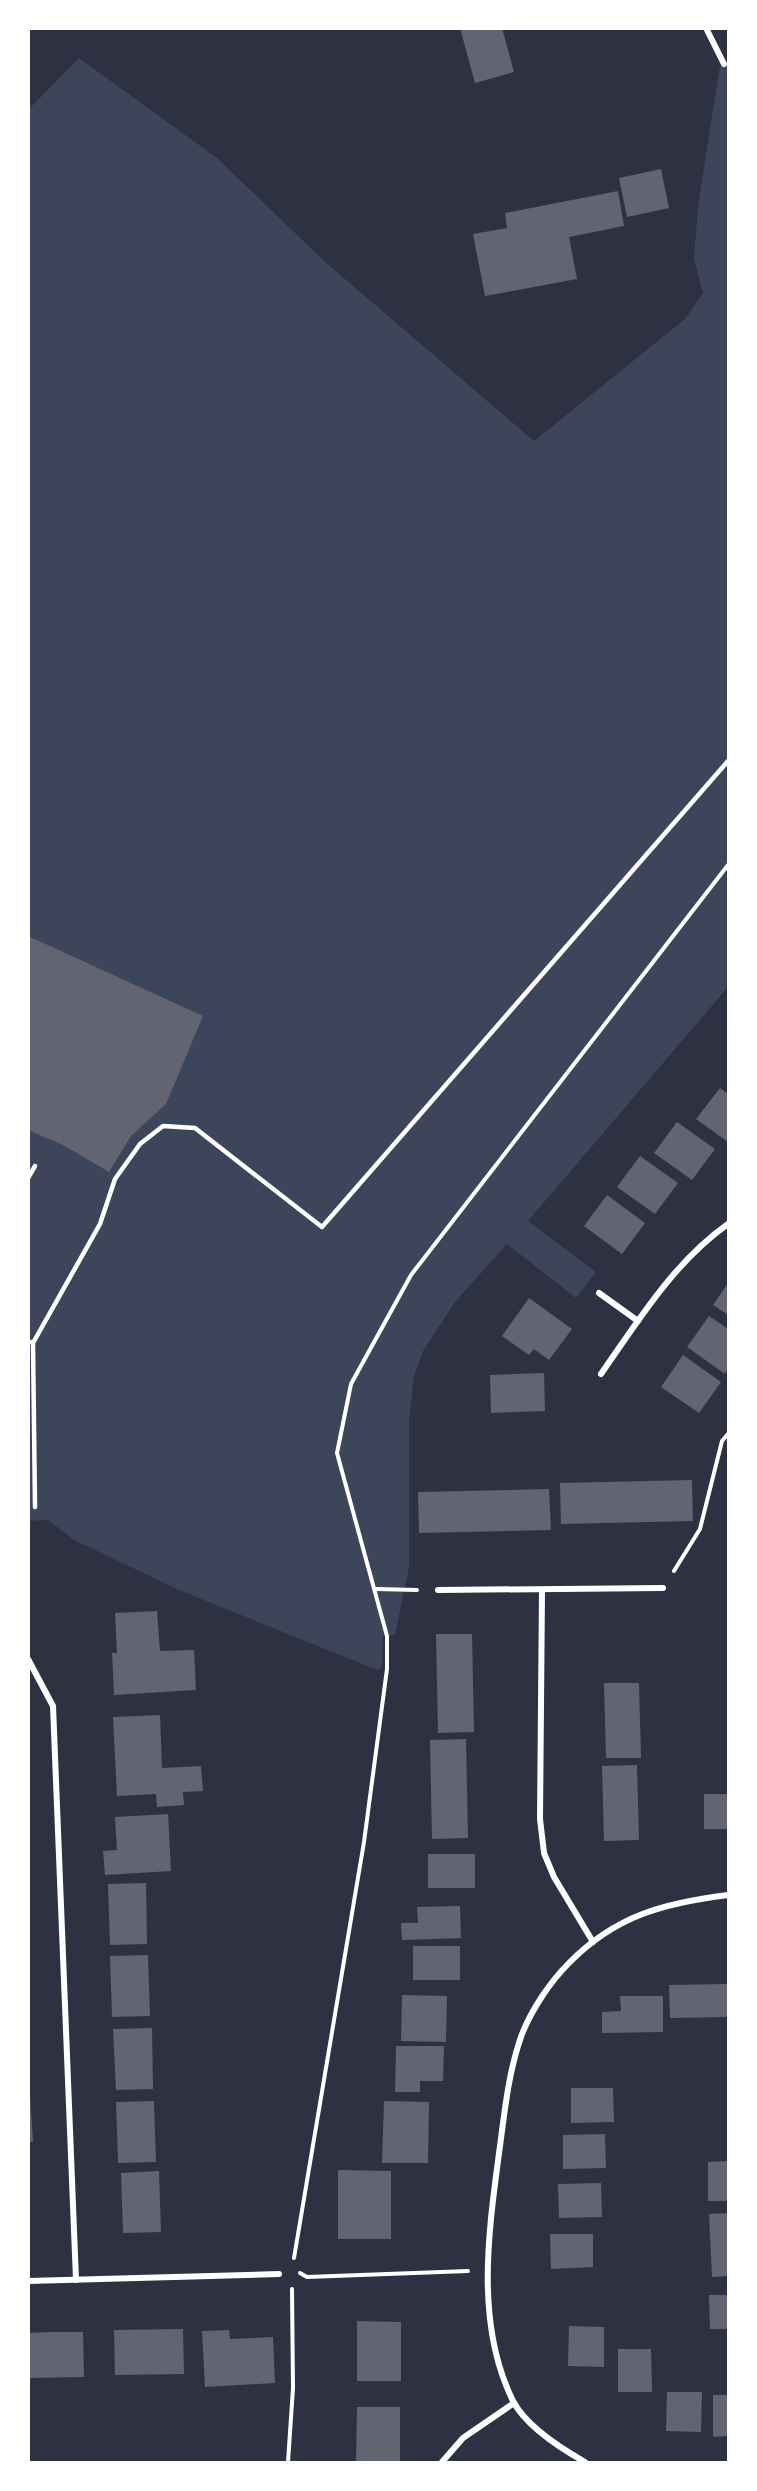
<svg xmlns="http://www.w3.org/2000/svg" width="757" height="2491" font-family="'Titillium Web',sans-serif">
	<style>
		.green { fill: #3c4559 }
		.building { fill: #626471 }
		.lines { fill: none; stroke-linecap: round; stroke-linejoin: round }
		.path { stroke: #fff; stroke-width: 4 }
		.service { stroke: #fff; stroke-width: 4.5 }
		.minor { stroke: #fff; stroke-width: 6 }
	</style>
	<rect width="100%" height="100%" fill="#2d3142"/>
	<path class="green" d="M 79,58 L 217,158 L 323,260 L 534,441 L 685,319 L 703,293 L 694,259 L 698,206 L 720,65 L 728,61 L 728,987 L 528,1221 L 596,1272 L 576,1298 L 507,1244 L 455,1302 L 423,1351 L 414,1376 L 409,1422 L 409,1567 L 395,1635 L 383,1636 L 382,1668 L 377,1670 L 179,1590 L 74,1540 L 48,1520 L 29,1521 L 28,110 Z"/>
	<g class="building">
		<path d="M 460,28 L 502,28 L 514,72 L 475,83 Z"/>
		<path d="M 661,169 L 669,208 L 627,217 L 619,178 Z"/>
		<path d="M 618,191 L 624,226 L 569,237 L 577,279 L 485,296 L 473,234 L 507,228 L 505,213 Z"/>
		<path d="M 28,936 L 203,1016 L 166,1104 L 131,1136 L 109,1172 L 63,1145 L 28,1130 Z"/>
		<path d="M 720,1088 L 728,1094 L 728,1142 L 696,1119 Z"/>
		<path d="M 677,1122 L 715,1149 L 692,1180 L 654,1153 Z"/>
		<path d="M 640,1156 L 678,1183 L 655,1214 L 617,1187 Z"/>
		<path d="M 607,1195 L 645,1223 L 622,1254 L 584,1226 Z"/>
		<path d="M 728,1283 L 728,1315 L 713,1305 Z"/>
		<path d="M 529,1298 L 572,1329 L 549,1360 L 534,1349 L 529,1355 L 502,1336 Z"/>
		<path d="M 709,1316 L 728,1329 L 728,1368 L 725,1374 L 687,1347 Z"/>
		<path d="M 683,1355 L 721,1382 L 699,1413 L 661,1387 Z"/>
		<path d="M 544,1373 L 545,1411 L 491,1413 L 490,1375 Z"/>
		<path d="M 692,1480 L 693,1521 L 561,1524 L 560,1483 Z"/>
		<path d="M 549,1489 L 551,1530 L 419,1533 L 418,1492 Z"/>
		<path d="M 157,1611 L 160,1651 L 194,1650 L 196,1690 L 114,1695 L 112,1653 L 117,1653 L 115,1613 Z"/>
		<path d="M 436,1634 L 472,1634 L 474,1732 L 438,1733 Z"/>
		<path d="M 604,1683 L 639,1683 L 641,1758 L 606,1758 Z"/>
		<path d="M 160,1715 L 162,1768 L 201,1766 L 203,1791 L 183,1792 L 184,1805 L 157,1807 L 156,1794 L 117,1796 L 113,1717 Z"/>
		<path d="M 466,1739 L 468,1838 L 432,1839 L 430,1740 Z"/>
		<path d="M 637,1765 L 639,1840 L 604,1841 L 602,1766 Z"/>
		<rect x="704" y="1794" width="24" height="35"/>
		<path d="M 168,1814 L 171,1871 L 105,1875 L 103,1851 L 117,1850 L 115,1817 Z"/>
		<rect x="428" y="1854" width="47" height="34"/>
		<path d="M 146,1883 L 147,1944 L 110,1945 L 108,1884 Z"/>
		<path d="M 460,1906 L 461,1938 L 402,1940 L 401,1923 L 418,1923 L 417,1907 Z"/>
		<rect x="413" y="1946" width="47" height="34"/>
		<path d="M 148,1955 L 150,2016 L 112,2017 L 110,1956 Z"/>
		<path d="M 728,1984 L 728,2017 L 670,2018 L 669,1985 Z"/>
		<path d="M 402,1995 L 447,1996 L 446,2042 L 401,2041 Z"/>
		<path d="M 620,1996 L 663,1996 L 663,2032 L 602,2033 L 602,2012 L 621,2011 Z"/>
		<path d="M 152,2028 L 153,2089 L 116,2090 L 113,2029 Z"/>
		<path d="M 396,2046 L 444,2046 L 443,2081 L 420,2081 L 420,2092 L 395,2092 Z"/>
		<path d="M 571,2088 L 613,2088 L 614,2122 L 571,2123 Z"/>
		<path d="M 28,2095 L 30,2095 L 33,2142 L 28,2142 Z"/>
		<path d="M 154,2101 L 156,2162 L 118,2163 L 116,2102 Z"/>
		<path d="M 384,2101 L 429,2102 L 428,2163 L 382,2163 Z"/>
		<path d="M 605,2134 L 606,2168 L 563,2169 L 563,2135 Z"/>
		<path d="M 728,2161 L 728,2201 L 708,2201 L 708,2162 Z"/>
		<path d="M 338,2170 L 391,2171 L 391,2239 L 338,2239 Z"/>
		<path d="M 159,2171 L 161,2232 L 123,2233 L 121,2173 Z"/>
		<path d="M 601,2183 L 602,2217 L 559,2218 L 558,2184 Z"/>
		<path d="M 728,2213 L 728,2276 L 712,2277 L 709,2214 Z"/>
		<path d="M 550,2234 L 593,2234 L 593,2267 L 551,2269 Z"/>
		<path d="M 709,2295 L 728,2295 L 728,2329 L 710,2329 Z"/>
		<path d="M 357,2321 L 401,2322 L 401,2381 L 357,2381 Z"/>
		<path d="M 569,2326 L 604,2327 L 604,2367 L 568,2366 Z"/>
		<path d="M 183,2329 L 184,2374 L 115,2375 L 114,2330 Z"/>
		<path d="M 229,2330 L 230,2339 L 273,2337 L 275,2383 L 205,2387 L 202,2331 Z"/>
		<path d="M 49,2332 L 83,2332 L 84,2377 L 28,2378 L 28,2333 Z"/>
		<path d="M 618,2349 L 651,2349 L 652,2392 L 618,2392 Z"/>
		<path d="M 667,2392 L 702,2392 L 701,2432 L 666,2431 Z"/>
		<path d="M 713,2395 L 728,2395 L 728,2436 L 713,2437 Z"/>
		<path d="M 357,2407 L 400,2407 L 400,2462 L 356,2462 Z"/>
	</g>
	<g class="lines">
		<g class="path">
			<path d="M 674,1571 L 700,1529 L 722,1441 L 728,1434"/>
			<path d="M 376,1589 L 417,1590"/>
			<path d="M 294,2258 L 364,1842 L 387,1669 L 387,1636 L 337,1453 L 351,1384 L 411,1275 L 728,865"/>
			<path d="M 300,2273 L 307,2277 L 468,2271"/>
			<path d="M 288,2462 L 293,2388 L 292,2289"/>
		</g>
		<g class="service">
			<path d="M 28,1178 L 35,1166"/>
			<path d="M 28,1341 L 33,1343 L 100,1224 L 115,1179 L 140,1144 L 163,1126 L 195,1128 L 322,1227 L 728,761"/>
			<path d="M 33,1343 L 35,1507"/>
		</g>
		<g class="minor">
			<path d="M 706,28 L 724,64"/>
			<path d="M 599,1293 L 638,1321"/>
			<path d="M 601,1374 C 638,1321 674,1262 728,1224"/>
			<path d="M 438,1590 L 663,1588"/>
			<path d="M 542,1590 L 540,1819 L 544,1853 L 554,1877 L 593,1942"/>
			<path d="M 28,1659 L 53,1706 L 76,2280"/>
			<path d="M 28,2281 L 279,2274"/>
			<path d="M 442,2462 L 463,2438 L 514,2403"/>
			<path d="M 585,2462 C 562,2449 526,2426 513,2401 C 474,2322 489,2229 500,2146 C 505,2108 509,2070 522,2034 C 532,2009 550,1982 569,1963 C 616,1915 665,1903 728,1895"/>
		</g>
	</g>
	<rect width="757" height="2491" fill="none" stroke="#ffffff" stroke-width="60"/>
</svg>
